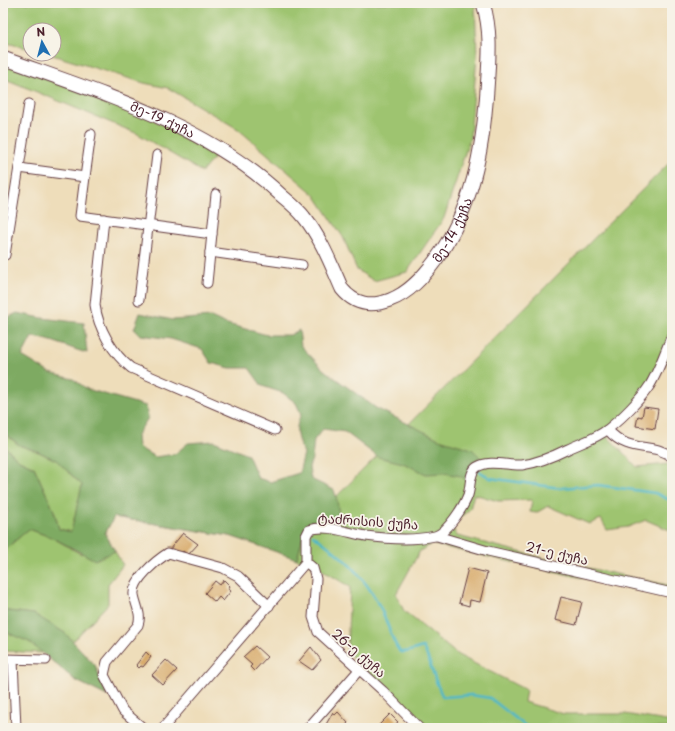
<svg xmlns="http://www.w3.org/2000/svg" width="675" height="731" font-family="'Playpen Sans','Noto Sans Georgian',sans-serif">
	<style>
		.green { fill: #9ec46f; stroke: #74724d }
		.forest { fill: #7eaa62; stroke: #646446 }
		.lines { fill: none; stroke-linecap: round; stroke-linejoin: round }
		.stream { stroke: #4cb7c9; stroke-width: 2.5 }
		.building { fill: #d8ab6c }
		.street-casing { stroke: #633c40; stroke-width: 11 }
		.secondary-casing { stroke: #633c40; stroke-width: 15 }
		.street { stroke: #fff; stroke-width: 9 }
		.secondary { stroke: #fff; stroke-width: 13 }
		.labels { text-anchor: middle; stroke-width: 3.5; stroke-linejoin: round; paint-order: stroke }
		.street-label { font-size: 13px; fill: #4a1f2b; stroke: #f7f3e8 }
	</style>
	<rect width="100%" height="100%" fill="#f7f3e8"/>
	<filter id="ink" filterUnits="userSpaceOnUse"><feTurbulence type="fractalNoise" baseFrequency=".025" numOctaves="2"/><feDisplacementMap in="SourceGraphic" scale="8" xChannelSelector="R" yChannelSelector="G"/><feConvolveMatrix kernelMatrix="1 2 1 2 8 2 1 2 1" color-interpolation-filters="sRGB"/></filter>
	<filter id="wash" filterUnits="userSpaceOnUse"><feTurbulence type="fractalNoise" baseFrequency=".012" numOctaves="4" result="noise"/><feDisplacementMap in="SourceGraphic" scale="16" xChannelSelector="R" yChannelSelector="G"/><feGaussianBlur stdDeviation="0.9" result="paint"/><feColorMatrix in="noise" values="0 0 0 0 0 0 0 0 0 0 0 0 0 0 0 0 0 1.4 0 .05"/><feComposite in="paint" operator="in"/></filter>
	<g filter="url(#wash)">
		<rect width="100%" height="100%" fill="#eeddba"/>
		<g class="green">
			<path d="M 3,3 L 475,3 L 477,56 L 470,138 L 444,218 L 407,272 L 374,281 L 357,270 L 343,237 L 315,195 L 238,129 L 168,88 L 144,83 L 49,54 L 54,54 L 54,30 L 30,30 L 30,49 L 3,42 Z"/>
			<path d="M 3,62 L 152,119 L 218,153 L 202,172 L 138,134 L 3,78 Z"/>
			<path d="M 672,160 L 672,351 L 652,389 L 605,434 L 637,467 L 668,464 L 672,466 L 672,531 L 646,520 L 628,527 L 607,530 L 601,519 L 589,524 L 548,506 L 536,513 L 530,512 L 532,500 L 498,501 L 474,494 L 470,509 L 456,521 L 453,529 L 457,536 L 551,560 L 672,586 L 672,598 L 431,544 L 420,551 L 396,594 L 404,611 L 458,655 L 526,690 L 524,702 L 564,714 L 625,714 L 672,722 L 672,728 L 428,728 L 421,724 L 347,652 L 350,587 L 319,568 L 290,556 L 230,536 L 114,517 L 105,534 L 123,565 L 108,584 L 108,604 L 72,642 L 95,665 L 107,696 L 75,680 L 43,653 L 3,651 L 3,622 L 34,614 L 8,611 L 3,608 L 3,551 L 29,529 L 53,538 L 81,554 L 110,513 L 303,530 Z"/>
			<path d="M 4,433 L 19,445 L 39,452 L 56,460 L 82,485 L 72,532 L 59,529 L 54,511 L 34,467 L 19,460 L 3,445 Z"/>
		</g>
		<g class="forest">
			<path d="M 17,313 L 42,318 L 84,323 L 87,353 C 68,348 52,339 32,337 L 22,356 L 50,373 L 73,379 L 87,389 L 146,406 L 148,418 L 137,435 L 138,447 L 155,457 L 175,454 L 188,443 L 214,441 L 248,455 L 258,478 L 270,482 L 299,473 L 304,453 C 296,438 294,430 301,414 L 296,403 L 283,393 L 262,386 L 249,368 L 230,368 L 211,363 L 202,349 L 171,339 L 141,335 L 134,329 L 140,313 L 173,320 L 211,317 L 224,323 L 267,335 L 290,335 L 299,330 L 301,346 L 324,370 L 376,408 L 439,439 L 472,449 L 480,457 L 472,462 L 466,481 L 461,476 L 444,473 L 426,474 L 403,463 L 378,457 L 345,432 L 323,429 L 314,440 L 312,459 L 309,467 L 311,479 L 334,490 C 338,502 340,513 337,526 L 311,522 L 306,525 L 297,559 L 230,536 L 114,517 L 105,533 L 115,551 L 95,560 L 53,538 L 29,529 L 3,551 L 3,517 L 8,513 L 5,505 L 3,504 L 3,445 L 19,460 L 34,467 L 54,511 L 59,529 L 71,532 L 82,485 L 56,460 L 39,452 L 19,445 L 5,433 L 3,434 L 3,321 L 5,319 Z"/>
			<path d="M 3,608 L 8,611 L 34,614 L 65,633 L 95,665 L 107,696 L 75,680 L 29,642 L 3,631 Z"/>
		</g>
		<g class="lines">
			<g class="stream">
				<path d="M 479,471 L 490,478 L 560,488 L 598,485 L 655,493 L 672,501"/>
				<path d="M 313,535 C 341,555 365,576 380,607 C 388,622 390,638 400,652 C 409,653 414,649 423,647 C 432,664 434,681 443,697 L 471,695 L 490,698 L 528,728"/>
			</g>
		</g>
		<g id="blocks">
			<g class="building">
				<path d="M 644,407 L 658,409 L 655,429 L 636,426 L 638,416 L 642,417 Z"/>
				<path d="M 183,533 L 198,544 L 188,555 L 183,551 L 180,554 L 175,550 L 173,553 L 169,550 Z"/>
				<path d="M 468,568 L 487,573 L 480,602 L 470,600 L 469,606 L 459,603 Z"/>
				<path d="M 224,580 L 230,586 L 228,589 L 231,591 L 223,601 L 219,597 L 215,602 L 205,593 L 215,581 L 220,585 Z"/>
				<path d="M 561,597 L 582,602 L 576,625 L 555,620 Z"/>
				<path d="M 255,646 L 267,657 L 254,671 L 250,667 L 252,665 L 243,657 Z"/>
				<path d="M 311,647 L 321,660 L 312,670 L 299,661 Z"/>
				<path d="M 146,652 L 151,657 L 143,667 L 141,666 L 139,668 L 136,665 Z"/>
				<path d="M 166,660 L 177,670 L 163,685 L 152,675 Z"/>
				<path d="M 333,712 L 335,715 L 338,712 L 348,723 L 343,728 L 324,728 Z"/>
				<path d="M 390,714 L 398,722 L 391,728 L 376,728 Z"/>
			</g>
		</g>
	</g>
	<g filter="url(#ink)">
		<use href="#blocks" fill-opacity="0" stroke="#633c40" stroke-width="1"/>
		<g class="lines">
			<g class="street-casing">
				<g id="street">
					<path d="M 19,168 L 85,177 L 80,216 L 212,234"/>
					<path d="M 85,177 L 91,134"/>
					<path d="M 104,219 L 95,305 C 98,328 113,354 131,368 L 275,430"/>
					<path d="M 210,252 L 302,265"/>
					<path d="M 3,255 L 5,255 L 29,104"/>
					<path d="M 207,283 L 216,194"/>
					<path d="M 139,300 L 157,155"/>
					<path d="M 608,430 C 630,455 652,441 672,457"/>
					<path d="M 437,536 L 488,551 L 672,593"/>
					<path d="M 306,562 L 313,568 L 316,579 L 313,617 L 318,632 L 383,691 L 419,728"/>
					<path d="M 3,659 L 46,660"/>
					<path d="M 13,660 L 16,728"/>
					<path d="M 143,728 L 123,711 L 104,675 L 107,662 L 138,625 C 142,615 136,606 134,595 C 132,580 157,560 168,553 L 223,568 L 238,576 L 269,606"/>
					<path d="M 163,728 L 306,562 L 306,536 L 309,530 C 327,524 348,533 366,536 C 388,539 413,541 435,536 C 447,533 464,506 468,495 C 471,486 469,472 477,467 C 490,459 508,466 522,465 C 537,463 554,456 568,449 C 581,443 597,438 608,429 C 621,419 641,399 650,385 C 659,370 665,352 672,335"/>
					<path d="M 308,728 L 359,670"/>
				</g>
			</g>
			<g class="secondary-casing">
				<g id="secondary">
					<path id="s1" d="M 3,58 C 99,93 206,124 282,196 C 289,202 298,209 304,217 C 321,238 331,264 342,289 C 355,305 371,307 390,300 C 409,293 423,277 435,261 C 472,210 483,151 487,90 C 489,60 492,32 483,3"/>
				</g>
			</g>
			<use href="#street" class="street"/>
			<use href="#secondary" class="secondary"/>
		</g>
	</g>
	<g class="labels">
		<g class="street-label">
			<text dy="5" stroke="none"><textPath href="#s1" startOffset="171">მე-19 ქუჩა</textPath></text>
			<text dy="5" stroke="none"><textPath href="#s1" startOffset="575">მე-14 ქუჩა</textPath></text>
			<text transform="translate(368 521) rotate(4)" y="5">ტაძრისის ქუჩა</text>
			<text transform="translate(557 553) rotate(13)" y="5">21-ე ქუჩა</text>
			<text transform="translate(359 653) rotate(41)" y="5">26-ე ქუჩა</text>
		</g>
	</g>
	<rect width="675" height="731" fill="none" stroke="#f7f3e8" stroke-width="16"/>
	<g transform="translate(42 42) rotate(353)"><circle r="19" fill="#f7f3e8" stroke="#b29e9c"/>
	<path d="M0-3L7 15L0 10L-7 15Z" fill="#1f6fb2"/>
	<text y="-6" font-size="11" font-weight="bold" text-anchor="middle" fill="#4a1f2b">N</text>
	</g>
</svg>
